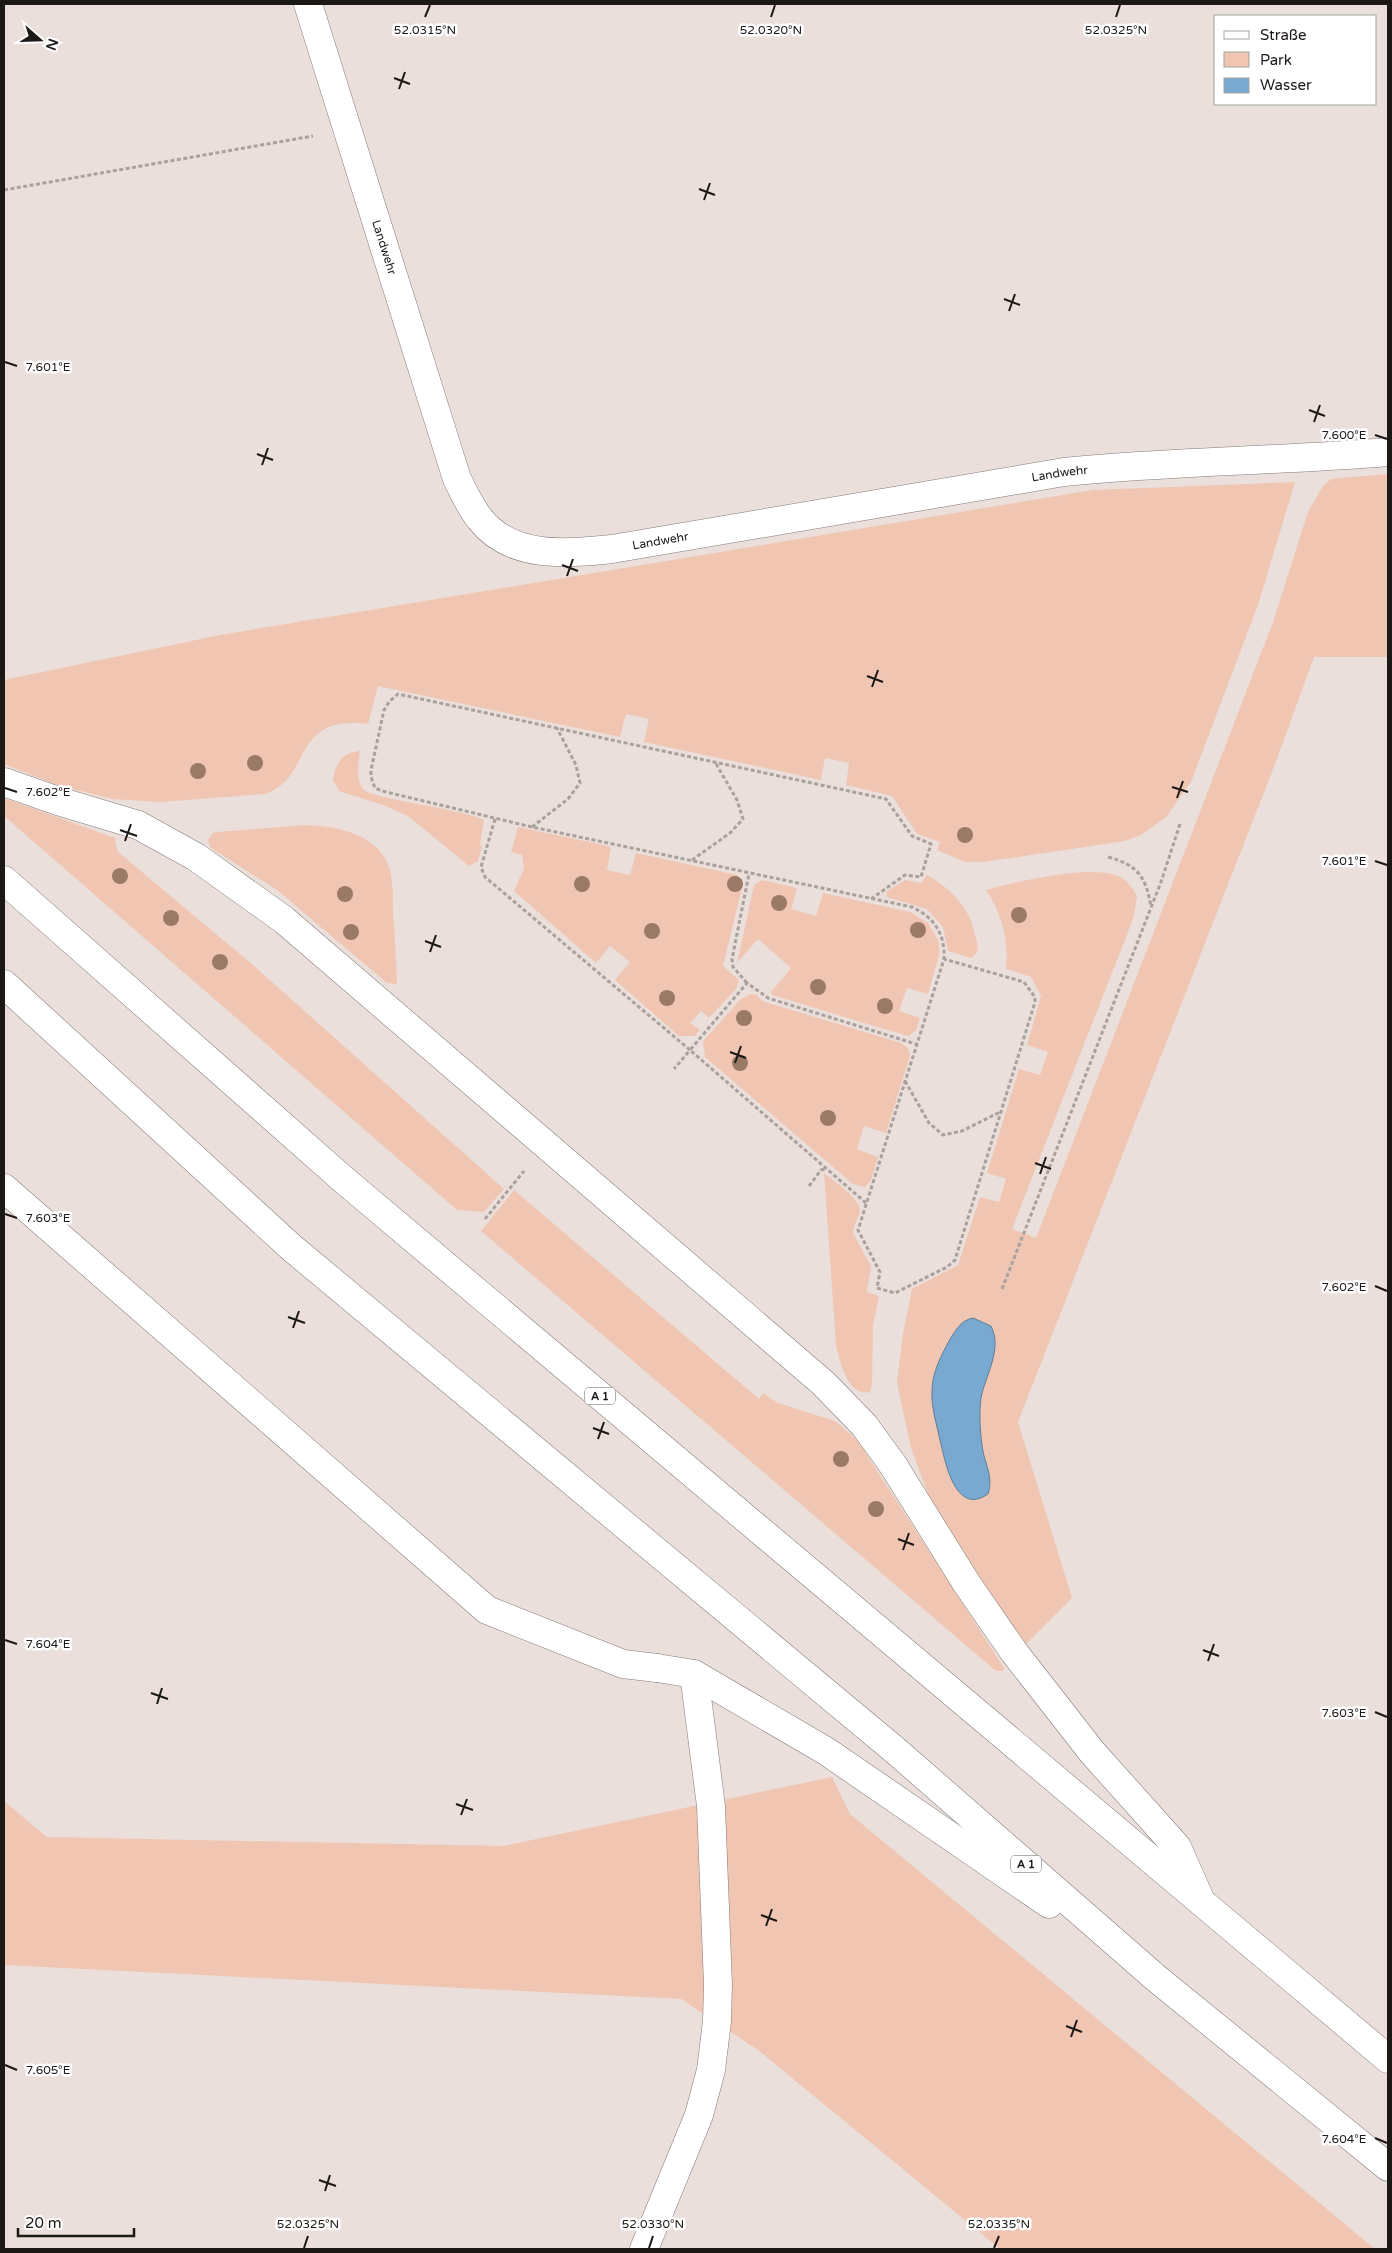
<svg xmlns="http://www.w3.org/2000/svg" width="1392" height="2253" font-family="'Varela Round',sans-serif">
	<style>
		.green { fill: #f0c6b3 }
		.water { fill: #79a9d0; stroke: #5d7e98 }
		.lines { fill: none; stroke-linecap: round; stroke-linejoin: round }
		.minor-casing { stroke: #847a76; stroke-width: 29 }
		.highway-casing { stroke: #847a76; stroke-width: 29 }
		.path { stroke: #aaa19d; stroke-width: 3; stroke-dasharray: 4 2.5; stroke-linecap: butt }
		.minor { stroke: #fff; stroke-width: 28 }
		.highway { stroke: #fff; stroke-width: 28 }
		.tree { fill: #9a7967 }
		.ticks { fill: none; stroke: #1c1816; stroke-width: 2 }
		.labels { text-anchor: middle; stroke-width: 5; stroke-linejoin: round; paint-order: stroke }
		.shield { fill: #fff; stroke: #605d5c; stroke-width: 1 }
		.shield-label { font-size: 11px; font-weight: bold; fill: #1c1816 }
		.street-label { font-size: 12px; fill: #1c1816; stroke: #fff }
		.ticks-label { font-size: 12px; text-anchor: middle; fill: #1c1816; stroke: #fff; stroke-width: 5; stroke-linejoin: round; paint-order: stroke }
	</style>
	<rect width="100%" height="100%" fill="#eadfda"/>
	<g class="green">
		<path d="M 1388,474 L 1388,657 L 1314,657 L 1277,759 L 1018,1422 L 1072,1598 L 1025,1645 L 957,1544 L 930,1499 L 911,1448 L 897,1383 L 903,1334 L 912,1289 L 958,1265 L 980,1197 L 999,1202 L 1006,1179 L 987,1173 L 1019,1069 L 1040,1075 L 1048,1052 L 1027,1045 L 1041,996 L 1031,977 L 1006,969 C 1009,940 1002,914 986,890 C 1016,882 1092,863 1120,877 C 1128,881 1134,889 1137,897 L 1133,919 L 1012,1229 L 1036,1238 L 1273,622 L 1308,512 L 1323,486 L 1331,479 Z"/>
		<path d="M 1295,482 L 1258,605 L 1191,782 L 1166,817 L 1141,835 L 1125,841 L 984,862 L 965,862 L 937,850 L 940,842 L 917,834 L 892,796 L 846,785 L 849,763 L 825,758 L 821,780 L 644,742 L 649,719 L 626,714 L 620,737 L 378,686 L 368,724 C 289,715 315,776 265,794 L 160,802 L 112,799 L 57,785 L 4,764 L 4,680 L 220,635 L 1093,490 Z"/>
		<path d="M 360,751 C 359,762 355,779 363,789 C 370,799 464,809 484,820 L 480,844 L 482,846 L 478,861 L 469,866 L 408,816 L 383,805 L 339,791 L 333,780 C 335,764 342,752 360,751 Z"/>
		<path d="M 4,798 L 115,838 L 117,851 L 253,965 L 504,1189 L 484,1212 L 457,1210 L 4,816 Z"/>
		<path d="M 305,825 C 339,826 383,835 391,874 C 393,887 393,900 393,913 C 395,936 396,959 397,982 L 396,984 L 387,983 L 277,890 L 211,848 L 208,840 L 213,833 L 217,832 Z"/>
		<path d="M 518,827 L 608,846 L 611,848 L 607,870 L 630,875 L 636,853 L 737,875 L 743,884 L 723,966 L 739,980 L 736,989 L 709,1018 L 701,1011 L 690,1023 L 700,1030 L 695,1036 L 679,1036 L 615,980 L 630,962 L 610,946 L 596,963 L 514,891 L 524,868 L 522,855 L 511,852 Z"/>
		<path d="M 927,875 C 953,890 970,908 976,938 C 978,947 980,953 971,958 L 948,951 L 943,927 L 927,909 L 887,897 L 886,892 L 905,880 L 921,883 Z"/>
		<path d="M 762,880 L 797,888 L 791,909 L 816,916 L 823,893 L 910,912 L 928,923 L 938,940 L 940,952 L 928,994 L 907,988 L 899,1011 L 920,1018 L 916,1030 L 909,1036 L 904,1035 L 772,995 L 771,992 L 791,968 L 758,939 L 737,963 L 754,885 Z"/>
		<path d="M 751,994 L 757,995 L 762,1001 L 901,1043 L 908,1048 L 910,1056 L 886,1133 L 864,1126 L 857,1149 L 878,1157 L 871,1180 L 865,1187 L 853,1184 L 705,1057 L 703,1041 L 741,999 Z"/>
		<path d="M 824,1173 C 832,1180 860,1198 860,1210 C 859,1218 853,1225 853,1233 L 871,1266 L 867,1292 L 879,1296 L 873,1326 L 872,1384 L 870,1392 C 848,1398 839,1359 836,1345 Z"/>
		<path d="M 514,1190 L 759,1399 L 763,1393 L 778,1403 L 835,1421 L 855,1438 L 867,1455 L 1004,1668 L 1003,1671 L 996,1671 L 481,1231 Z"/>
		<path d="M 832,1777 L 850,1814 L 1375,2249 L 1000,2249 L 758,2050 L 681,1999 L 4,1965 L 4,1801 L 47,1837 L 503,1846 Z"/>
	</g>
	<path class="water" d="M 973,1318 L 991,1326 C 1003,1349 985,1376 981,1398 C 979,1412 980,1431 982,1445 C 984,1463 994,1476 988,1494 C 955,1517 945,1461 940,1440 C 937,1425 931,1407 932,1391 C 932,1373 941,1356 949,1341 C 955,1331 961,1320 973,1318 Z"/>
	<g class="lines">
		<g class="minor-casing">
			<g id="minor">
				<path id="s1" d="M 308,4 L 457,479 C 464,492 470,507 480,519 C 511,559 567,554 612,549 L 1064,472 C 1172,461 1280,461 1388,452"/>
				<path d="M 138,825 L 196,857 L 284,920 L 823,1383 L 864,1425 L 893,1465"/>
				<path d="M 4,1188 L 487,1610 L 623,1664 L 657,1668"/>
				<path d="M 644,2249 L 699,2115 L 711,2070 L 717,2021 L 718,1985 L 711,1806 L 694,1674"/>
			</g>
		</g>
		<g class="highway-casing">
			<g id="highway">
				<path d="M 4,782 L 58,801 L 138,825"/>
				<path d="M 4,880 L 345,1181 L 1388,2059"/>
				<path d="M 4,984 L 292,1248 L 896,1751 L 1156,1978 L 1388,2167"/>
				<path d="M 893,1465 L 967,1584 L 1014,1652 L 1092,1752 L 1177,1847 L 1200,1899"/>
				<path d="M 657,1668 L 694,1674 L 826,1751 L 1049,1904"/>
			</g>
		</g>
		<g class="path">
			<path d="M 4,190 L 313,136"/>
			<path d="M 495,819 L 481,867 L 485,877 L 690,1050 L 674,1069"/>
			<path d="M 532,827 L 568,799 L 580,783 L 576,765 L 557,728"/>
			<path d="M 1108,857 C 1138,865 1146,877 1151,907"/>
			<path d="M 692,860 L 730,833 L 743,819 L 737,800 L 715,762"/>
			<path d="M 871,899 L 905,875 L 921,877 L 931,844 L 912,836 L 886,799 L 398,694 L 389,702 L 384,710 L 371,770 L 371,777 L 375,788 L 382,791 L 532,827 L 912,907 C 935,918 945,934 944,959 L 858,1230 L 880,1272 L 877,1288 L 895,1293 L 947,1267 L 955,1260 L 1035,1002 L 1035,997 L 1024,982 L 944,959"/>
			<path d="M 747,983 L 733,967 L 732,959 L 749,874"/>
			<path d="M 905,1081 L 929,1123 L 943,1135 L 962,1131 L 1000,1112"/>
			<path d="M 809,1186 L 821,1170 L 826,1169"/>
			<path d="M 866,1203 L 690,1050 L 747,983 L 768,998 L 916,1044"/>
			<path d="M 485,1219 L 524,1171"/>
			<path d="M 1002,1289 L 1161,882 L 1180,824"/>
		</g>
		<use href="#minor" class="minor"/>
		<use href="#highway" class="highway"/>
	</g>
	<g class="tree">
		<circle cx="255" cy="763" r="8"/>
		<circle cx="198" cy="771" r="8"/>
		<circle cx="965" cy="835" r="8"/>
		<circle cx="120" cy="876" r="8"/>
		<circle cx="582" cy="884" r="8"/>
		<circle cx="735" cy="884" r="8"/>
		<circle cx="345" cy="894" r="8"/>
		<circle cx="779" cy="903" r="8"/>
		<circle cx="1019" cy="915" r="8"/>
		<circle cx="171" cy="918" r="8"/>
		<circle cx="918" cy="930" r="8"/>
		<circle cx="652" cy="931" r="8"/>
		<circle cx="351" cy="932" r="8"/>
		<circle cx="220" cy="962" r="8"/>
		<circle cx="818" cy="987" r="8"/>
		<circle cx="667" cy="998" r="8"/>
		<circle cx="885" cy="1006" r="8"/>
		<circle cx="744" cy="1018" r="8"/>
		<circle cx="740" cy="1063" r="8"/>
		<circle cx="828" cy="1118" r="8"/>
		<circle cx="841" cy="1459" r="8"/>
		<circle cx="876" cy="1509" r="8"/>
	</g>
	<path class="ticks" d="M 425,17 L 430,5M 771,17 L 775,5M 1116,17 L 1120,5M 394,78 L 410,84M 399,89 L 405,72M 699,189 L 715,195M 704,200 L 710,183M 1004,299 L 1020,305M 1009,311 L 1015,294M 5,362 L 17,366M 1309,410 L 1325,416M 1314,422 L 1320,405M 1375,435 L 1387,439M 257,454 L 273,460M 262,465 L 268,448M 562,565 L 578,571M 567,576 L 573,559M 867,676 L 883,682M 872,687 L 878,670M 1172,787 L 1188,792M 5,788 L 17,792M 1177,798 L 1183,781M 120,830 L 137,836M 125,841 L 131,824M 1375,861 L 1387,865M 425,941 L 441,947M 430,952 L 436,935M 730,1052 L 746,1058M 735,1063 L 741,1046M 1035,1163 L 1051,1169M 1040,1174 L 1046,1157M 5,1214 L 17,1218M 1375,1286 L 1387,1291M 288,1317 L 305,1323M 293,1328 L 299,1311M 593,1428 L 609,1434M 598,1439 L 604,1422M 898,1539 L 914,1545M 903,1550 L 909,1533M 5,1640 L 17,1644M 1203,1650 L 1219,1656M 1208,1661 L 1214,1644M 151,1693 L 168,1699M 157,1704 L 162,1688M 1375,1712 L 1387,1717M 456,1804 L 473,1810M 461,1815 L 467,1799M 761,1915 L 777,1921M 766,1926 L 772,1909M 1066,2026 L 1082,2032M 1071,2037 L 1077,2020M 5,2065 L 17,2070M 1375,2138 L 1387,2143M 319,2180 L 336,2186M 325,2191 L 330,2175M 304,2248 L 308,2236M 649,2248 L 653,2236M 994,2248 L 999,2236"/>
	<g class="labels">
		<g class="shield">
			<rect x="585" y="1387.5" width="30" height="17" rx="4"/>
			<rect x="1011" y="1855.5" width="30" height="17" rx="4"/>
		</g>
		<g class="shield-label">
			<text x="600" y="1400">A 1</text>
			<text x="1026" y="1868">A 1</text>
		</g>
		<g class="street-label">
			<text dy="4" stroke="none"><textPath href="#s1" startOffset="255">Landwehr</textPath></text>
			<text dy="4" stroke="none"><textPath href="#s1" startOffset="1140">Landwehr</textPath></text>
			<text dy="4" stroke="none"><textPath href="#s1" startOffset="735">Landwehr</textPath></text>
		</g>
	</g>
	<g class="ticks-label">
		<text x="425" y="34">52.0315°N</text>
		<text x="771" y="34">52.0320°N</text>
		<text x="1116" y="34">52.0325°N</text>
		<text x="48" y="371">7.601°E</text>
		<text x="1344" y="439">7.600°E</text>
		<text x="48" y="796">7.602°E</text>
		<text x="1344" y="865">7.601°E</text>
		<text x="48" y="1222">7.603°E</text>
		<text x="1344" y="1291">7.602°E</text>
		<text x="48" y="1648">7.604°E</text>
		<text x="1344" y="1717">7.603°E</text>
		<text x="48" y="2074">7.605°E</text>
		<text x="1344" y="2143">7.604°E</text>
		<text x="308" y="2228">52.0325°N</text>
		<text x="653" y="2228">52.0330°N</text>
		<text x="999" y="2228">52.0335°N</text>
	</g>
	<rect width="1392" height="2253" fill="none" stroke="#1c1816" stroke-width="10"/>
	<rect x="1214" y="15" width="162" height="90" fill="#ffffff" stroke="#a4a3a2"/>
	<rect x="1224" y="31" width="25" height="8" fill="#ffffff" stroke="#a4a3a2"/>
	<text x="1260" y="40" font-size="15" fill="#1c1816">Straße</text>
	<rect x="1224" y="52" width="25" height="15" fill="#f0c6b3" stroke="#a4a3a2"/>
	<text x="1260" y="65" font-size="15" fill="#1c1816">Park</text>
	<rect x="1224" y="78" width="25" height="15" fill="#79a9d0" stroke="#a4a3a2"/>
	<text x="1260" y="90" font-size="15" fill="#1c1816">Wasser</text>
	<g transform="translate(40 40) rotate(110)" stroke="#ffffff" stroke-width="4" paint-order="stroke">
	<path d="M0-4L9 19L0 12L-9 19Z" fill="#1c1816"/>
	<text y="-8" font-size="14" font-weight="bold" text-anchor="middle" fill="#1c1816">N</text>
	</g>
	<path d="M18 2228v8h116v-8" fill="none" stroke="#1c1816" stroke-width="2.5"/>
	<text x="25" y="2228" font-size="15" fill="#1c1816" stroke="#ffffff" stroke-width="4" paint-order="stroke">20 m</text>
</svg>
